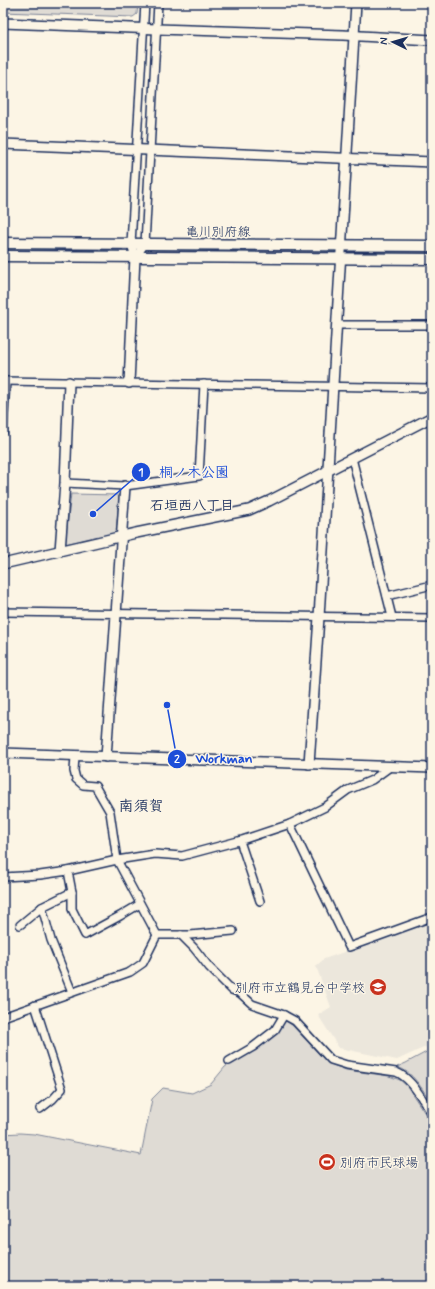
<svg xmlns="http://www.w3.org/2000/svg" width="435" height="1289" font-family="Mynerve,'Klee One',sans-serif">
	<style>
		.built { fill: #ece7dc }
		.green { fill: #dfdbd4; stroke: #7d8599 }
		.lines { fill: none; stroke-linecap: round; stroke-linejoin: round }
		.minor-casing { stroke: #1b2f5e; stroke-width: 10 }
		.tertiary-casing { stroke: #1b2f5e; stroke-width: 12 }
		.secondary-casing { stroke: #1b2f5e; stroke-width: 13 }
		.minor { stroke: #fcf5e5; stroke-width: 7 }
		.tertiary { stroke: #fcf5e5; stroke-width: 9 }
		.secondary { stroke: #fcf5e5; stroke-width: 10 }
		.labels { text-anchor: middle; stroke-width: 3; stroke-linejoin: round; paint-order: stroke }
		.street-label { font-size: 13px; fill: #1b2f5e; stroke: #fcf5e5 }
		.poi-label { font-size: 13px; fill: #1b2f5e; stroke: #fcf5e5; text-anchor: end }
		.neighbourhood-label { font-size: 14px; font-weight: bold; fill: #1b2f5e; stroke: #fcf5e5 }
		.quarter-label { font-size: 15px; font-weight: bold; fill: #1b2f5e; stroke: #fcf5e5 }
		.leader { fill: none; stroke: #1d4ed8; stroke-width: 1.5 }
		.callout-dot { fill: #1d4ed8; stroke: #fcf5e5; stroke-width: 1.5 }
		.mark-label { font-size: 12px; text-anchor: middle; font-weight: bold; fill: #fff }
		.callout-label { font-size: 14px; text-anchor: middle; font-weight: bold; fill: #1d4ed8; stroke: #fcf5e5; stroke-width: 3; stroke-linejoin: round; paint-order: stroke }
	</style>
	<rect width="100%" height="100%" fill="#fcf5e5"/>
	<filter id="ink" filterUnits="userSpaceOnUse"><feTurbulence type="fractalNoise" baseFrequency=".025" numOctaves="2"/><feDisplacementMap in="SourceGraphic" scale="8" xChannelSelector="R" yChannelSelector="G"/><feConvolveMatrix kernelMatrix="1 2 1 2 8 2 1 2 1" color-interpolation-filters="sRGB"/></filter>
	<g filter="url(#ink)">
		<path class="built" d="M 432,922 L 432,1044 L 397,1060 L 339,1048 L 318,1015 L 331,1007 L 316,966 L 324,959 L 412,928 Z"/>
		<g class="green">
			<path d="M 3,3 L 138,3 L 137,14 L 133,17 L 3,12 Z"/>
			<path d="M 71,494 L 119,495 L 116,533 L 65,544 Z"/>
			<path d="M 285,1020 L 293,1026 L 323,1058 L 333,1065 L 346,1070 L 389,1076 L 400,1080 L 407,1086 L 432,1124 L 432,1168 L 429,1191 L 432,1211 L 432,1286 L 3,1286 L 3,1134 L 20,1133 L 34,1134 L 141,1155 L 152,1099 L 163,1088 L 192,1093 L 211,1084 L 225,1067 L 234,1061 Z"/>
			<path d="M 432,1049 L 432,1102 C 421,1089 414,1072 397,1067 L 406,1063 Z"/>
		</g>
		<g class="lines">
			<g class="minor-casing">
				<g id="minor">
					<path d="M 135,257 L 145,244 L 158,3"/>
					<path d="M 135,257 L 131,244 L 145,3"/>
					<path d="M 337,325 L 432,325"/>
					<path d="M 3,381 L 432,388"/>
					<path d="M 3,432 L 6,381"/>
					<path d="M 352,458 L 392,617"/>
					<path d="M 65,483 L 125,486 L 199,476 L 204,384"/>
					<path d="M 387,596 L 432,585"/>
					<path d="M 3,612 L 432,618"/>
					<path d="M 75,756 L 74,771 L 76,779 L 83,785 L 95,786 L 110,812 L 117,860 L 157,935 L 190,935 L 233,931"/>
					<path d="M 290,824 L 349,947 L 432,917"/>
					<path d="M 240,841 L 260,901"/>
					<path d="M 68,871 L 72,892 L 72,909 L 85,935 L 120,916 L 140,904"/>
					<path d="M 3,877 L 40,875 L 68,871 L 117,860 L 155,854 L 182,856 L 242,840 L 290,824 L 325,807 L 348,790 L 372,780 L 390,767"/>
					<path d="M 20,925 L 42,907"/>
					<path d="M 181,935 L 194,948 L 209,967 L 232,990 L 240,993 L 252,1004 L 284,1015 L 295,1021 L 331,1060 L 347,1065 L 396,1072 C 413,1079 421,1099 432,1113"/>
					<path d="M 72,992 L 51,940 L 42,907 L 72,892"/>
					<path d="M 35,1005 L 62,1089 L 53,1099 L 40,1109"/>
					<path d="M 3,1017 L 130,972 L 143,963 L 157,935"/>
					<path d="M 229,1061 L 253,1047 L 275,1030 L 284,1015"/>
				</g>
			</g>
			<g class="tertiary-casing">
				<g id="tertiary">
					<path d="M 3,23 L 157,29 L 343,35 L 432,40"/>
					<path d="M 3,144 L 432,162"/>
					<path d="M 129,383 L 135,257"/>
					<path d="M 60,551 L 65,483 L 69,382"/>
					<path d="M 3,564 L 136,533 L 249,510 L 269,501 L 432,417"/>
					<path d="M 3,753 L 432,768"/>
					<path d="M 106,757 L 125,486"/>
					<path d="M 309,764 L 319,617 L 356,3"/>
				</g>
			</g>
			<g class="secondary-casing">
				<g id="secondary">
					<path d="M 3,243 L 432,246"/>
					<path d="M 3,256 L 432,259"/>
				</g>
			</g>
			<use href="#minor" class="minor"/>
			<use href="#tertiary" class="tertiary"/>
			<use href="#secondary" class="secondary"/>
		</g>
	</g>
	<defs>
		<g id="school-disc" transform="scale(0.9)"><circle r="9.5" fill="#c8321e" stroke="#fcf5e5"/><path d="M0-5L7-2L0 1L-7-2ZM-4 1L0 2.5L4 1V4Q0 6-4 4Z" fill="#fff"/></g>
		<g id="stadium-disc" transform="scale(0.9)"><circle r="9.5" fill="#c8321e" stroke="#fcf5e5"/><path d="M0-5a6.5 5 0 1 0 0 10a6.5 5 0 1 0 0-10ZM-3.5-1.8h7v3.6h-7Z" fill="#fff"/></g>
	</defs>
	<g fill-rule="evenodd">
		<use href="#school-disc" x="378" y="987"/>
		<use href="#stadium-disc" x="327" y="1162"/>
	</g>
	<g class="labels">
		<g class="street-label">
			<text x="218" y="236">亀川別府線</text>
		</g>
		<g class="poi-label">
			<text x="365" y="992">別府市立鶴見台中学校</text>
			<text x="340" y="1167" text-anchor="start">別府市民球場</text>
		</g>
		<g class="neighbourhood-label">
			<text x="192" y="510">石垣西八丁目</text>
		</g>
		<g class="quarter-label">
			<text x="141" y="811">南須賀</text>
		</g>
	</g>
	<path class="leader" d="M93 514L141 472M167 705L177 759"/>
	<g class="callout-dot">
		<circle cx="93" cy="514" r="4"/>
		<circle cx="167" cy="705" r="4"/>
		<circle cx="141" cy="472" r="10"/>
		<circle cx="177" cy="759" r="10"/>
	</g>
	<g class="mark-label">
		<text x="141" y="476">1</text>
		<text x="177" y="763">2</text>
	</g>
	<g class="callout-label">
		<text x="194" y="477">桐ノ木公園</text>
		<text x="224" y="763">Workman</text>
	</g>
	<rect width="435" height="1289" fill="none" stroke="#fcf5e5" stroke-width="16"/>
	<rect x="8" y="8" width="419" height="1273" fill="none" stroke="#1b2f5e" stroke-width="1.5" filter="url(#ink)"/>
	<g transform="translate(393 42) rotate(275)" stroke="#fcf5e5" stroke-width="3" paint-order="stroke">
	<path d="M0-3L7 15L0 10L-7 15Z" fill="#1b2f5e"/>
	<text y="-6" font-size="11" font-weight="bold" text-anchor="middle" fill="#1b2f5e">N</text>
	</g>
</svg>
